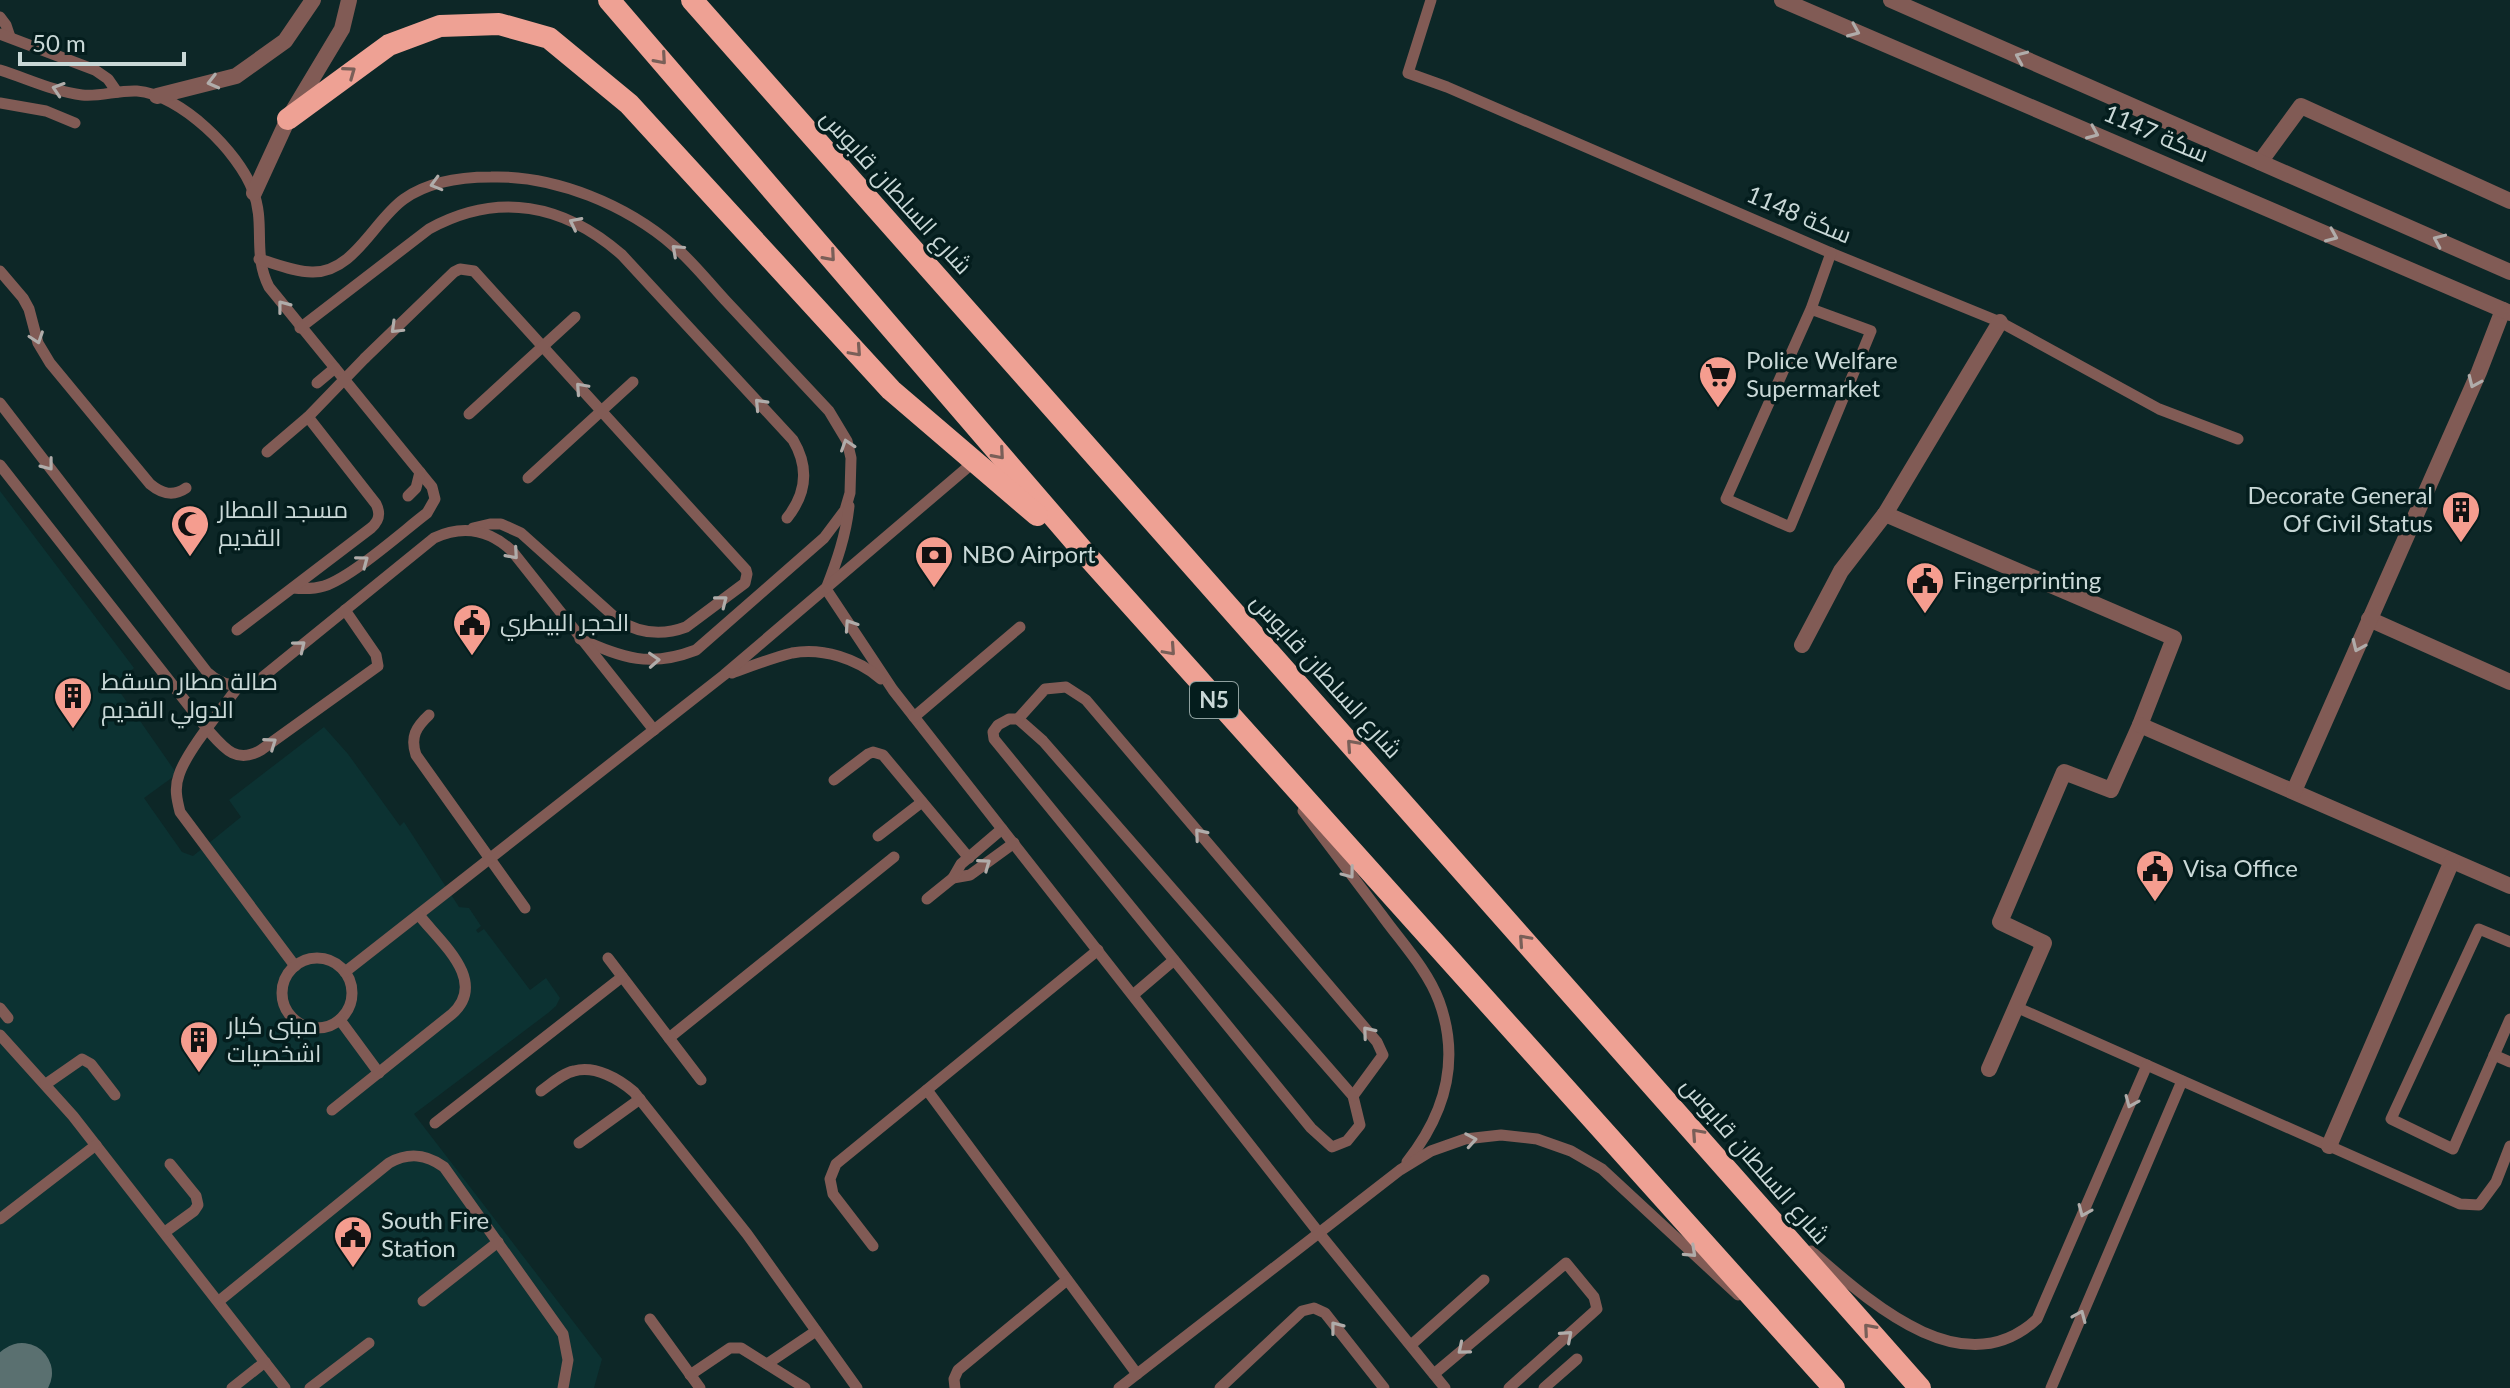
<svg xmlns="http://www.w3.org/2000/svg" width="2510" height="1388" font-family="Lato,Cairo,sans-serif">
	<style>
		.built { fill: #0c3232 }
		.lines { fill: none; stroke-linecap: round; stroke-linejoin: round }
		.taxiway { stroke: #5a7070; stroke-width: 60 }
		.service { stroke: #815b55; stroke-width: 11 }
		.minor { stroke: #815b55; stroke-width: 16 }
		.tertiary { stroke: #815b55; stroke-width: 16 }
		.trunk { stroke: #eea194; stroke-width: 22 }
		.service-bridge { stroke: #815b55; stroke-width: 11 }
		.oneway { stroke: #b0acaa }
		.oneway2 { stroke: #795f58 }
		.labels { text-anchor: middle; stroke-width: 7; stroke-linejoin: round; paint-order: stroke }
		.shield { fill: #041d1d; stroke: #8ea09f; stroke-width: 2 }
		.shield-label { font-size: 22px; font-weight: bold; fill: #c9d8d7 }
		.street-label { font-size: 24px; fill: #c9d8d7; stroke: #041d1d }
		.poi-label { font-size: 24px; fill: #c9d8d7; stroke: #041d1d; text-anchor: start }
	</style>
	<rect width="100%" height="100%" fill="#0d2727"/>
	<path class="built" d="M 0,491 L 134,668 L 115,685 L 177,774 L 144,798 L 182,852 L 193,856 L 241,817 L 229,800 L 324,727 L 348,754 L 400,826 L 404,822 L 459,907 L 469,908 L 481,926 L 476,930 L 478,933 L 484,929 L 530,990 L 546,978 L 560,998 L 556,1006 L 548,1013 L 414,1114 L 602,1359 L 594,1388 L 0,1388 Z"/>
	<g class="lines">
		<path class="taxiway" d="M 3,1388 L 22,1373"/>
		<g class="service">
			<path d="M 1431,0 L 1408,73 L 1447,87 L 1831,253 L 2000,322 L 2159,409 L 2238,439"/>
			<path d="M 0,17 L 6,25 L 10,37"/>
			<path d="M 0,34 L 95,70 L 108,79 L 117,92"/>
			<path d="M 0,70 C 26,78 55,92 82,95 C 100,97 118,90 137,91 C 180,94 239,152 253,191 C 266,224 252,254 269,287 L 432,487 L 435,499 L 427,513 C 402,532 352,577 324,586 C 314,589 303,589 293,588"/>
			<path d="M 0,103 L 46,111 L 75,123"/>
			<path d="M 259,259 C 276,264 295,272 312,272 C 354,273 374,220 404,199 C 429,181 461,177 491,177 C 555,175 627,205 675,247 C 693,262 709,283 725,300 C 760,337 794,374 829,411 L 847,441 L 851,458 L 850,493 L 845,510 L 824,538 L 696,650 C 649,668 624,658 580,639"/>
			<path d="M 0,271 L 23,298 L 29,309 L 38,343 L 50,363 L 150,484 C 162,494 173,497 186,488"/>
			<path d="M 1811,309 L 1871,331 L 1790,527 L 1726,499 L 1811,309 L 1831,253"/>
			<path d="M 300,328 L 429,229 C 498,191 564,204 622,255 L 793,440 C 809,467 807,493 787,518"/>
			<path d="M 365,358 L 454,272 L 460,269 L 474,271 L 746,570 L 747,574 L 745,583 L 686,627 C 662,636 640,634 618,620 L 521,533 L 501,524 L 490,524 L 473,528"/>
			<path d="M 317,383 L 335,368"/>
			<path d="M 0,403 L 207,672 C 224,687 239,689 259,680 L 434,538 C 462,525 489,529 512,551 L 654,730"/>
			<path d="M 469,414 L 575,317"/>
			<path d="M 0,465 L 208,730 C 223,747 236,765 261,750 L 378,666 L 376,655 L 345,610"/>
			<path d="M 528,478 L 633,382"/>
			<path d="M 408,496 L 416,488 L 420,472"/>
			<path d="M 849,506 C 846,535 837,561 826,589 L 893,690 L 1319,1233 L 1445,1388"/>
			<path d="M 237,630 L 371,528 C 379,521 381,514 376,504 L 308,417 L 267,452"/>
			<path d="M 732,673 C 751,666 772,658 792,653 C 822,647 858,659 881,679"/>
			<path d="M 238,687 C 222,709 186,752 179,775 C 174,788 177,800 180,812 L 295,966"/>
			<path d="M 429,715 C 416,727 410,737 416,755 L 525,908"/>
			<path d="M 914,717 L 1020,627"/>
			<path d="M 1009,719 L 1018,719 L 1043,741 L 1353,1096 L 1360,1125 L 1347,1141 L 1332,1147 L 1311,1128 L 994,739 L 993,732 L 998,725 Z"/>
			<path d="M 1018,719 L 1045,689 L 1066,687 L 1086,700 L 1377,1042 L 1383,1055 L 1353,1096"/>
			<path d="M 834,780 L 868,754 L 873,752 L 883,755 L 969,858"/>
			<path d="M 1303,811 C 1329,845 1355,880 1381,914 C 1401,942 1427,969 1439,1001 C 1461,1061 1445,1114 1407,1162"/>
			<path d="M 878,836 L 922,802"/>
			<path d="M 953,878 L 970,875 L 1014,843"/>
			<path d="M 927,899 L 953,878 L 961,864 L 1002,829"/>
			<path d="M 2510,942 L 2479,929 L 2391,1119 L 2453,1149 L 2510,1019"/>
			<path d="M 608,958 L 701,1080"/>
			<circle cx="317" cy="993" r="35"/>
			<path d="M 345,972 L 724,675 L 975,461"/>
			<path d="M 1133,995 L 1174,960"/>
			<path d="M 2016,1007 L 2460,1204 L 2479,1205 L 2496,1182 L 2510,1146"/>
			<path d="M 0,1008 L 8,1018"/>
			<path d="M 340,1020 L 379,1073"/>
			<path d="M 0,1035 L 73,1116 L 285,1388"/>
			<path d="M 669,1038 L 894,857"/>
			<path d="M 2494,1055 L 2510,1062"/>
			<path d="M 46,1084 L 82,1059 L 91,1064 L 115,1095"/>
			<path d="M 927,1090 L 1137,1374"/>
			<path d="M 541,1091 C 551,1084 563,1073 574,1071 C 595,1065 619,1079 634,1092 L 747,1234 L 857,1388"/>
			<path d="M 332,1110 L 452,1014 C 489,981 440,942 419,915"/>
			<path d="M 435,1123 L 622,977"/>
			<path d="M 579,1143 L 640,1099"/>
			<path d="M 0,1219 L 96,1145"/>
			<path d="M 165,1232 L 194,1211 L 198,1205 L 196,1196 L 170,1164"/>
			<path d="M 873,1246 L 833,1194 L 830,1179 L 836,1164 L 1098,950"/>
			<path d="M 1811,1251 C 1869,1301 1963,1388 2037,1319 L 2147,1065"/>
			<path d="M 219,1301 L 389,1163 C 409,1152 426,1154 444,1167 L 563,1334 L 568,1360 L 563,1388"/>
			<path d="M 423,1301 L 498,1242"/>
			<path d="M 650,1319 L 700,1388"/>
			<path d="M 1411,1345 L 1484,1280"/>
			<path d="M 767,1364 L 816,1331"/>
			<path d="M 1434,1374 L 1566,1263 L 1594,1297 L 1597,1309 L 1509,1388"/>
			<path d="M 690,1375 L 730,1348 L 741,1348 L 805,1388"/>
			<path d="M 232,1388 L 265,1362"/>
			<path d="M 310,1388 L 369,1343"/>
			<path d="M 955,1388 L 954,1379 L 958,1370 L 1067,1280"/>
			<path d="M 1119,1388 L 1400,1170 L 1431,1151 L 1465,1139 L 1501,1135 L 1537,1139 L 1571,1151 L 1602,1169 L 1738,1295"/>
			<path d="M 1220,1388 L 1302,1311 L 1314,1308 L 1325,1313 L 1384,1388"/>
			<path d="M 1544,1388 L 1577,1359"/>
			<path d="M 2051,1388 L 2182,1081"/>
		</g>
		<g class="minor">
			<path d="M 2260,162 L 2301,106 L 2510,201"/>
			<path d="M 1885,514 L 2174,638 L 2140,725 L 2111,790 L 2064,772 L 2000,922 L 2044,943 L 1989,1069"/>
			<path d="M 2369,619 L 2510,682"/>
			<path d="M 1802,645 L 1841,571 L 1885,514 L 2000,322"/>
			<path d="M 2140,725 L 2510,886"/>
			<path d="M 2294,791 L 2479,372 L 2503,310"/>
			<path d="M 2329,1146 L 2452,861"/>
		</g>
		<g class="tertiary">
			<path d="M 1782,0 L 2510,313"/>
			<path d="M 1891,0 L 2510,272"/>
			<path d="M 157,96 L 236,76 L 285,41 L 313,0"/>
			<path d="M 254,193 L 288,119 L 342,29 L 349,0"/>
		</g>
		<g class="trunk">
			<path d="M 609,0 L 1090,559 L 1834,1388"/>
			<path d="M 692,0 L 1920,1388"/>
			<path d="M 288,119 L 389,45 L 440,26 L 499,24 L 549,38 L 629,104 L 891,390 L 1037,515"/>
		</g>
		<path class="service-bridge" d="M 308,417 L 365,358"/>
	</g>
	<defs><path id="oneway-chevron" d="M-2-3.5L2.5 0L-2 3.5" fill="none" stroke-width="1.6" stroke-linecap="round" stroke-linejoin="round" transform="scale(2)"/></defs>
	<g class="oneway">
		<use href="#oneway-chevron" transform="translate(1854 31) rotate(23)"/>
		<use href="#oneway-chevron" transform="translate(2021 57) rotate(-156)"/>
		<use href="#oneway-chevron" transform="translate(213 82) rotate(166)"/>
		<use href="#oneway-chevron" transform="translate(58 89) rotate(-162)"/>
		<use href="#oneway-chevron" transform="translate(2093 133) rotate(23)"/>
		<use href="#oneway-chevron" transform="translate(436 184) rotate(164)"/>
		<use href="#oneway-chevron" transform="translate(575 223) rotate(-153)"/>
		<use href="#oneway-chevron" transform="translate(2332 236) rotate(23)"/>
		<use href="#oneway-chevron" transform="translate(2439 240) rotate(-156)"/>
		<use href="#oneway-chevron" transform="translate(677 250) rotate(-138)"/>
		<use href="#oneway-chevron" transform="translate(283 306) rotate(-128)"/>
		<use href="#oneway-chevron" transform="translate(396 328) rotate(136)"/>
		<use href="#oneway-chevron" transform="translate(37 338) rotate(71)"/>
		<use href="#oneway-chevron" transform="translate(2474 382) rotate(114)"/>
		<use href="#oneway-chevron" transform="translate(581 388) rotate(-132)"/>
		<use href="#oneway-chevron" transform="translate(760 404) rotate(-133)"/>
		<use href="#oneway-chevron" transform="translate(847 445) rotate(-108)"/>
		<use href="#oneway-chevron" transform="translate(48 465) rotate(52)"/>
		<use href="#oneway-chevron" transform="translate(513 554) rotate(49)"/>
		<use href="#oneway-chevron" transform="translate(363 561) rotate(-37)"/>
		<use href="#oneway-chevron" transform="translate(722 601) rotate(-38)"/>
		<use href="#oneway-chevron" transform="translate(850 625) rotate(-124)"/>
		<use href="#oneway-chevron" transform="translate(300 646) rotate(-39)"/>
		<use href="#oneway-chevron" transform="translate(2358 646) rotate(114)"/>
		<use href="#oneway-chevron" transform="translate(654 660) rotate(-3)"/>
		<use href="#oneway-chevron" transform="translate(271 743) rotate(-35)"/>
		<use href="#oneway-chevron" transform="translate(1200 834) rotate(-130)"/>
		<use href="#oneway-chevron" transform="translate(985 864) rotate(-36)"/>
		<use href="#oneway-chevron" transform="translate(1349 873) rotate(53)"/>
		<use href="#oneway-chevron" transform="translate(1368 1032) rotate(-130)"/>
		<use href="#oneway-chevron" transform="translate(2131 1102) rotate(113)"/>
		<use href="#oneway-chevron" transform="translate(1471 1140) rotate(-10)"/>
		<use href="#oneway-chevron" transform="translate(2084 1211) rotate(113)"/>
		<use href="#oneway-chevron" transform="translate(1691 1252) rotate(43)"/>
		<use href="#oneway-chevron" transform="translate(2080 1316) rotate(-67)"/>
		<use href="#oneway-chevron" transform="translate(1336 1327) rotate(-128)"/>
		<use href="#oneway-chevron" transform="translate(1567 1336) rotate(-41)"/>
		<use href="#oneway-chevron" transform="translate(1463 1349) rotate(140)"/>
	</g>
	<g class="oneway2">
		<use href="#oneway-chevron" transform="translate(661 59) rotate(49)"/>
		<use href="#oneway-chevron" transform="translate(350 72) rotate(-36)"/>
		<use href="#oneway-chevron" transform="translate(830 256) rotate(49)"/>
		<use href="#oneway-chevron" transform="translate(856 351) rotate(48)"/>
		<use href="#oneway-chevron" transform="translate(999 454) rotate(49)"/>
		<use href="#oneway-chevron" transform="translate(1170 650) rotate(48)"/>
		<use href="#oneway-chevron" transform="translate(1352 745) rotate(-132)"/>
		<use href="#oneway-chevron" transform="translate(1524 940) rotate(-132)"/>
		<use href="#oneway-chevron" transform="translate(1697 1134) rotate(-132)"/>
		<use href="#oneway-chevron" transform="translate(1869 1329) rotate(-131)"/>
	</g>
	<defs>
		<g id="supermarket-pin" transform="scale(2)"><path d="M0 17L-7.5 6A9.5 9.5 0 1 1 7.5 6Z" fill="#f59d8f" stroke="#041d1d"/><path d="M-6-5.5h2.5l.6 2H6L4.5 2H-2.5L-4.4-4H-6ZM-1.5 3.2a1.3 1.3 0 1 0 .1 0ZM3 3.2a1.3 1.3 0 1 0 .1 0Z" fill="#111"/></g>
		<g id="building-pin" transform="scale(2)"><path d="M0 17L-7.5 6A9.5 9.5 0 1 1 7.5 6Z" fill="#f59d8f" stroke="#041d1d"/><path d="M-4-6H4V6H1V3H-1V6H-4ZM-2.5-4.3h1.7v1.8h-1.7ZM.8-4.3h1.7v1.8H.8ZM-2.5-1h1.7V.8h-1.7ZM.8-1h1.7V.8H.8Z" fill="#111"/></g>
		<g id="mosque-pin" transform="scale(2)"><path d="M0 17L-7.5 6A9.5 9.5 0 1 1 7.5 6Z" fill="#f59d8f" stroke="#041d1d"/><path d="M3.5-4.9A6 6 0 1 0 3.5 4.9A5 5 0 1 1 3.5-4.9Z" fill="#111"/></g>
		<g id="bank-pin" transform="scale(2)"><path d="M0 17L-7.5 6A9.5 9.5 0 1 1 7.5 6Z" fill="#f59d8f" stroke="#041d1d"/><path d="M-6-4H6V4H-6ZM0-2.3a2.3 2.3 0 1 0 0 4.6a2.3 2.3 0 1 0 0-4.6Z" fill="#111"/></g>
		<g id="civic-pin" transform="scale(2)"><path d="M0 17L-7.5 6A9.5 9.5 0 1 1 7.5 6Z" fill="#f59d8f" stroke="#041d1d"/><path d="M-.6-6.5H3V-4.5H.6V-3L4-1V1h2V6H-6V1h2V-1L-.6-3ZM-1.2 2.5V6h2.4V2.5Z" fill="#111"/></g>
	</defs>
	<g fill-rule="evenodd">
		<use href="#supermarket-pin" x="1718" y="375"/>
		<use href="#building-pin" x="2461" y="510"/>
		<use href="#mosque-pin" x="190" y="524"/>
		<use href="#bank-pin" x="934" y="555"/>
		<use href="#civic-pin" x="1925" y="581"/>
		<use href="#civic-pin" x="472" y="623"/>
		<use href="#building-pin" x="73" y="696"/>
		<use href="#civic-pin" x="2155" y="869"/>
		<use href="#building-pin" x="199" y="1040"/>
		<use href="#civic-pin" x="353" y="1235"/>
	</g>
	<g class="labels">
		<rect class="shield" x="1190" y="682" width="48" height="36" rx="6"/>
		<g class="shield-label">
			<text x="1214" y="708">N5</text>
		</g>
		<g class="street-label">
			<text transform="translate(2156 134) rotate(23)" y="8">سكة 1147</text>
			<text transform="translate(896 192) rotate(48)" y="8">شارع السلطان قابوس</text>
			<text transform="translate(1799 215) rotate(23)" y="8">سكة 1148</text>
			<text transform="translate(1326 676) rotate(48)" y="8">شارع السلطان قابوس</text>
			<text transform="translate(1755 1161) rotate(49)" y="8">شارع السلطان قابوس</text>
		</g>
		<g class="poi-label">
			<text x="1746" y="369">Police Welfare<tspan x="1746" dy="28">Supermarket</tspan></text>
			<text x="2433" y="504" text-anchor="end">Decorate General<tspan x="2433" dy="28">Of Civil Status</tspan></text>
			<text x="218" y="518">مسجد المطار<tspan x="218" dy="28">القديم</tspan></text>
			<text x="962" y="563">NBO Airport</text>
			<text x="1953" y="589">Fingerprinting</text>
			<text x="500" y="631">الحجر البيطري</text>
			<text x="101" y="690">صالة مطار مسقط<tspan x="101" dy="28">الدولي القديم</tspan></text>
			<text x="2183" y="877">Visa Office</text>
			<text x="227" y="1034">مبنى كبار<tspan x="227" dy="28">اشخصيات</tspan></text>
			<text x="381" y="1229">South Fire<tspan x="381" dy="28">Station</tspan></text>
		</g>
	</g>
	<path d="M20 52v12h164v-12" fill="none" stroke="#c9d8d7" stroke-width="4"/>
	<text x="32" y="52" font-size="24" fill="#c9d8d7" stroke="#041d1d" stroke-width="6" paint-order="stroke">50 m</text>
</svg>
